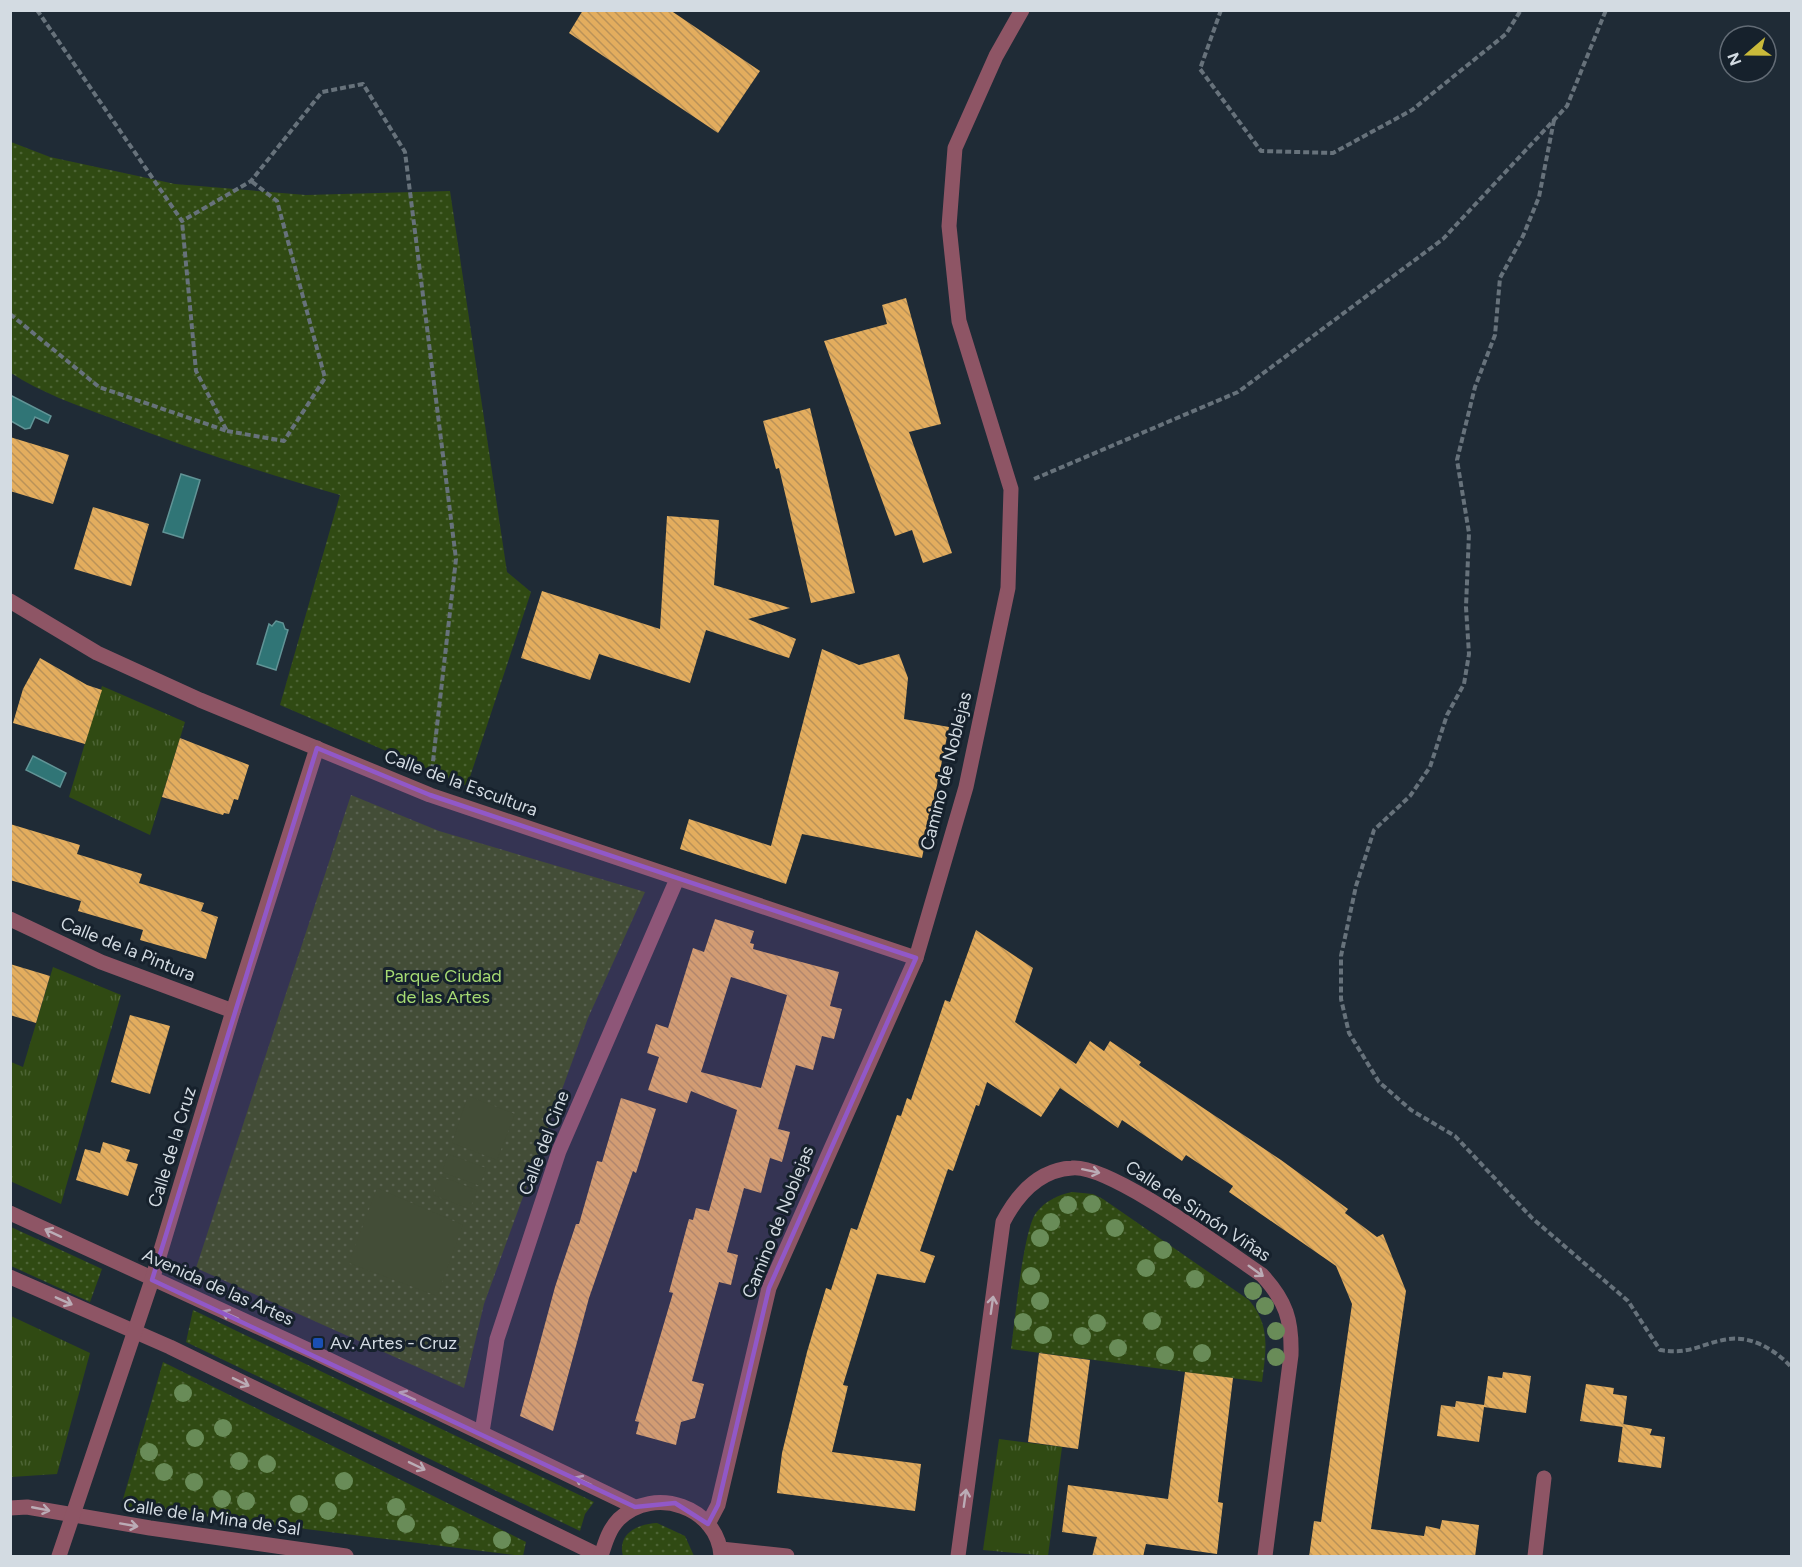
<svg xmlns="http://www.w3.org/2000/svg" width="1802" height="1567" font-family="Figtree,sans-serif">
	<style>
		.grass { fill: url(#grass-tufts) }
		.park { fill: url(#park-dots) }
		.pitch { fill: #304a13 }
		.water { fill: #307576; stroke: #619496; stroke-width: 1.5 }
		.building { fill: url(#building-back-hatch); fill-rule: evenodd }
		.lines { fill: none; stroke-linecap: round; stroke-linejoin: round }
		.path { stroke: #67727b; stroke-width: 4; stroke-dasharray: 6 3; stroke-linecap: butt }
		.street { stroke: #8e5565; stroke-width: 15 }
		.tree { fill: #698c58 }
		.oneway { stroke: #bbacb6 }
		.marked { fill: #9158c8; fill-opacity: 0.2; stroke: #9158c8; stroke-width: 4.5; stroke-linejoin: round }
		.transit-dot { fill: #1a4fb4; stroke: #16212c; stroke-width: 2 }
		.labels { text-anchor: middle; stroke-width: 6; stroke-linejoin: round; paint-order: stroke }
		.street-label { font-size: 18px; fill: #d3dbe2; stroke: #16212c }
		.park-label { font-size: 18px; fill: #a6db73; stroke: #16212c }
		.poi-label { font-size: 18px; fill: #d3dbe2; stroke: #16212c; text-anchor: start }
	</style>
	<defs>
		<pattern id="grass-tufts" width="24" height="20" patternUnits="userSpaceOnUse" patternTransform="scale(1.5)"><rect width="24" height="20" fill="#304a13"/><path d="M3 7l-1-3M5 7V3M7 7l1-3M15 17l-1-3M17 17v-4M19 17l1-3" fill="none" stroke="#4d6435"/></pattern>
		<pattern id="park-dots" width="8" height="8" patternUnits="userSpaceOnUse" patternTransform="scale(1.5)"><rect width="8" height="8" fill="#304a13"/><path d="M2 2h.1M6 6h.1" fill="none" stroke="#4d6435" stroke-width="1.8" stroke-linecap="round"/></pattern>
		<pattern id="building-back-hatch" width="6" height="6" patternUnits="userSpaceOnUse" patternTransform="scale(1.5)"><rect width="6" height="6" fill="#e3ad5e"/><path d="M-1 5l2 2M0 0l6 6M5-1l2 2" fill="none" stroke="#ba9258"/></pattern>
	</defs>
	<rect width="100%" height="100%" fill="#1f2b36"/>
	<g class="grass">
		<path d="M 102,686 L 185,722 L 150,835 L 69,797 Z"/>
		<path d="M 53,967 L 121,995 L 61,1204 L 10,1181 L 11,1062 L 23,1067 Z"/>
		<path d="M 11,1316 L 90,1353 L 57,1474 L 11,1477 Z"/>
		<path d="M 999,1439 L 1062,1447 L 1048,1556 L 983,1550 Z"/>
	</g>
	<g class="park">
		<path d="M 11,142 L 50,157 L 175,184 L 306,195 L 450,191 L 507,572 L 531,592 L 467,786 L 280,705 L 340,495 C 263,473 186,448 111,418 C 76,405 42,393 11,373 Z"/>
		<path d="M 351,795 L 439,831 L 645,892 L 588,1018 L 484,1304 L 464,1388 L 196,1268 Z"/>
		<path d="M 1072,1192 L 1093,1194 L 1103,1199 L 1249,1300 C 1271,1326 1266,1350 1262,1382 L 1011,1349 C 1015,1322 1023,1231 1036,1213 C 1045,1201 1058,1195 1072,1192 Z"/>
		<path d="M 11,1227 L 102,1269 L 90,1302 L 11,1266 Z"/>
		<path d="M 193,1310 L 594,1502 L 585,1514 L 580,1531 L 186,1342 Z"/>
		<path d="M 163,1362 L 526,1542 L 523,1556 L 121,1506 Z"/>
		<path d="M 657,1523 L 685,1536 L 694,1556 L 623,1556 C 617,1534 637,1524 657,1523 Z"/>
	</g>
	<g class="pitch">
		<path d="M 468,1096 L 515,1114 L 497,1160 L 452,1143 Z"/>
		<path d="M 448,1154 L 486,1168 L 480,1186 L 442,1172 Z"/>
		<path d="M 440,1176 L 477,1190 L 470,1209 L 433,1195 Z"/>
		<path d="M 377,1188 L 463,1225 L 437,1296 L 349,1263 Z"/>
	</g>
	<g class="water">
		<path d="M 10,395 L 51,416 L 48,423 L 35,417 L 30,428 L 25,429 L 11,421 Z"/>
		<path d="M 181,474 L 200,480 L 183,538 L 163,532 Z"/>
		<path d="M 276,621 L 283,623 L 285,629 L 288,630 L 276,670 L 257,664 L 269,624 L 272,626 Z"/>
		<path d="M 33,756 L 66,773 L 60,787 L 26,770 Z"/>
	</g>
	<g class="building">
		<path d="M 583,10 L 670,10 L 760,71 L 718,133 L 569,33 Z"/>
		<path d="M 906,298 L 941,424 L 909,432 L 952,553 L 923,563 L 912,530 L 895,536 L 824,341 L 887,324 L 882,305 Z"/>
		<path d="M 810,408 L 855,593 L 811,603 L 779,468 L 776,469 L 763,421 Z"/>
		<path d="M 10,437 L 69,455 L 53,504 L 10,491 Z"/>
		<path d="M 93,507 L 149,524 L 131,586 L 74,569 Z"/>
		<path d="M 667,516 L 719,520 L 714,585 L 790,608 L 748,619 L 796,639 L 789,658 L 706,630 L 690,683 L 599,654 L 590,680 L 521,658 L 542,591 L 660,629 Z"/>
		<path d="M 822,649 L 859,665 L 899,654 L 908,678 L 904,719 L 949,727 L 922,858 L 802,834 L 786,884 L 680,849 L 689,819 L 771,846 Z"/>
		<path d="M 40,658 L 87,685 L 102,690 L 85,744 L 13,723 L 23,689 Z"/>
		<path d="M 180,738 L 249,765 L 238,800 L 234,799 L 229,814 L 224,813 L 223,815 L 162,797 Z"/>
		<path d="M 10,824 L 80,845 L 77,854 L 142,874 L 139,883 L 204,903 L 201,911 L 218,917 L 206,959 L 140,940 L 143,930 L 78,911 L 81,901 L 10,880 Z"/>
		<path d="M 715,919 L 754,931 L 750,943 L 754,944 L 753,949 L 839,972 L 830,1006 L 842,1009 L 834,1039 L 822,1036 L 813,1070 L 796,1065 L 778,1129 L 790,1132 L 782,1162 L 770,1158 L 761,1193 L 744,1188 L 727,1252 L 738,1255 L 731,1285 L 719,1282 L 692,1381 L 704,1384 L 695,1418 L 681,1422 L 676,1445 L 636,1434 L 639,1422 L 635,1421 L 673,1293 L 669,1292 L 689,1219 L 693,1220 L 696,1208 L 709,1211 L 737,1110 L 691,1091 L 687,1103 L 648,1090 L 659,1057 L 647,1053 L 656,1024 L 668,1028 L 693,948 L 704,952 ZM 731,977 L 787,995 L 761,1088 L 701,1072 Z"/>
		<path d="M 976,930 L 1033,968 L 1015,1022 L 1076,1064 L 1090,1041 L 1104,1051 L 1110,1041 L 1141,1062 L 1139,1065 L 1281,1160 L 1348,1209 L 1345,1213 L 1377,1237 L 1383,1234 L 1406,1291 L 1371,1529 L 1424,1536 L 1426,1526 L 1440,1529 L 1442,1520 L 1479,1525 L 1475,1557 L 1309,1557 L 1314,1521 L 1321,1522 L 1352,1304 L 1336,1266 L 1229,1192 L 1233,1186 L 1186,1155 L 1182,1161 L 1122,1120 L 1118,1128 L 1060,1088 L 1041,1117 L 987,1082 L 979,1106 L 976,1105 L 953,1171 L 948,1169 L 920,1251 L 935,1256 L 925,1283 L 877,1274 L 843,1385 L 848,1386 L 832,1452 L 921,1464 L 915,1511 L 777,1493 L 782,1453 L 807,1352 L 826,1288 L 831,1290 L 851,1228 L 857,1230 L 897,1115 L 901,1116 L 907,1098 L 911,1100 L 945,1000 L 950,1002 Z"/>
		<path d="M 10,964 L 50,976 L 36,1023 L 10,1015 Z"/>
		<path d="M 130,1015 L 170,1026 L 150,1094 L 111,1082 Z"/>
		<path d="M 621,1098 L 656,1109 L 636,1173 L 633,1171 L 589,1298 L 553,1431 L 520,1416 L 555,1287 L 576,1224 L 579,1224 L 597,1161 L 602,1162 Z"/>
		<path d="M 103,1142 L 130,1150 L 126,1161 L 138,1164 L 128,1196 L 76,1180 L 85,1149 L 100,1153 Z"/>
		<path d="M 1039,1353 L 1090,1360 L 1078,1449 L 1028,1442 Z"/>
		<path d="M 1185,1372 L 1233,1378 L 1218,1502 L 1223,1503 L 1217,1554 L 1146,1544 L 1143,1557 L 1092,1557 L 1097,1537 L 1062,1532 L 1068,1485 L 1168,1499 Z"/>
		<path d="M 1503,1372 L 1531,1376 L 1526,1413 L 1484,1407 L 1479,1442 L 1437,1436 L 1441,1405 L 1455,1407 L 1456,1401 L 1484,1405 L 1488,1376 L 1502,1378 Z"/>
		<path d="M 1586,1384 L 1614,1388 L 1613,1394 L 1627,1396 L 1623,1427 L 1580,1421 Z"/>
		<path d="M 1623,1424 L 1652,1429 L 1650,1435 L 1665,1437 L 1661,1468 L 1618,1462 Z"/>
	</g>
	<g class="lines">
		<g class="path">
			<path d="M 37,10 L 182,221 L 251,181 L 322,92 L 363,84 L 405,152 L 456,559 L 432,770"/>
			<path d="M 1221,10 L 1200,69 L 1261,151 L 1333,153 L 1412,110 L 1506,34 L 1521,10"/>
			<path d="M 1554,120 L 1539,197 L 1523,236 L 1500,278 L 1495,335 L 1475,387 L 1457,460 L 1469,533 L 1466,607 L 1469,654 L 1464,684 L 1447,715 L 1430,767 L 1410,796 L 1374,830 L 1356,886 L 1341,956 L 1341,999 L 1349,1033 L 1379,1082 L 1411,1110 L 1455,1136 L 1532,1218 L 1628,1301 L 1660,1350 C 1692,1355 1701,1343 1729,1339 C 1753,1336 1777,1351 1792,1368"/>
			<path d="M 10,314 L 99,387 L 227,431 L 196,371 L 182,221"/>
			<path d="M 227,431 L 284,441 L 325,378 L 277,201 L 251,181"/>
			<path d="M 1034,479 L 1238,392 L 1443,239 L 1567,106 L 1606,10"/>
		</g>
		<g class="street">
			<path d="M 10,601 L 97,653 L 200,700 L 430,795 L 916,958"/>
			<path d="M 10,919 L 101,962 L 233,1011"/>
			<path d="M 10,1213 L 315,1353 L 635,1507"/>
			<path d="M 10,1277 L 170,1347 L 600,1556"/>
			<path d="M 482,1432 L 497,1339 L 559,1151 L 677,879"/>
			<path d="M 10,1508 L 27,1507 L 150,1528 L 346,1556"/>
			<path d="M 708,1524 L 718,1505 L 769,1288 L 916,958 L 966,787 L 1008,588 L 1011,489 L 959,321 L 949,226 L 955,148 L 996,56 L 1022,10"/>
			<path d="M 721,1549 L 787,1556"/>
			<path d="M 59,1556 L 152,1280 L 233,1011 L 317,748"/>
			<path d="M 601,1556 C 605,1543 609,1529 619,1519 C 654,1485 718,1507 721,1556"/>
			<path d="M 958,1556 L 1003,1222 C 1017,1195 1039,1170 1072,1168 C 1110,1164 1226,1251 1262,1275 C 1286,1301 1292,1320 1291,1355 L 1265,1556"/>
			<path d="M 1535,1556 L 1544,1478"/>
		</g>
	</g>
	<g class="tree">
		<circle cx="1092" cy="1204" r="9"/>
		<circle cx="1068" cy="1205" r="9"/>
		<circle cx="1051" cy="1222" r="9"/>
		<circle cx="1115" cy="1228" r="9"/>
		<circle cx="1040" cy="1238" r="9"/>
		<circle cx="1163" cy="1250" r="9"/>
		<circle cx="1146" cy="1268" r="9"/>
		<circle cx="1031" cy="1276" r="9"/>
		<circle cx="1195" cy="1279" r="9"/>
		<circle cx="1253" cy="1291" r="9"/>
		<circle cx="1040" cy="1301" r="9"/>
		<circle cx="1265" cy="1306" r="9"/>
		<circle cx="1152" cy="1321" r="9"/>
		<circle cx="1023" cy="1322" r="9"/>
		<circle cx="1097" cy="1323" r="9"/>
		<circle cx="1276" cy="1331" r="9"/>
		<circle cx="1043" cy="1335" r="9"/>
		<circle cx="1082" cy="1336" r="9"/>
		<circle cx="1118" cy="1348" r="9"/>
		<circle cx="1202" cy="1353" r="9"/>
		<circle cx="1165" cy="1355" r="9"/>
		<circle cx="1276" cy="1357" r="9"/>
		<circle cx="183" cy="1393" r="9"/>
		<circle cx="223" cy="1428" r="9"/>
		<circle cx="195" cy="1438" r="9"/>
		<circle cx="149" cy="1452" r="9"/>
		<circle cx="239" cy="1461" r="9"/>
		<circle cx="267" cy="1464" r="9"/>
		<circle cx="164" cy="1472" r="9"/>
		<circle cx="344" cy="1481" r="9"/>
		<circle cx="194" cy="1482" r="9"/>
		<circle cx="222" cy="1499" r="9"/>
		<circle cx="246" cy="1501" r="9"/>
		<circle cx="299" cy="1504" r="9"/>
		<circle cx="396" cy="1507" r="9"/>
		<circle cx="328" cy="1511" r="9"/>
		<circle cx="406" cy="1524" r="9"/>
		<circle cx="450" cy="1535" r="9"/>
		<circle cx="502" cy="1540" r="9"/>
	</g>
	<defs><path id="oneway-shaft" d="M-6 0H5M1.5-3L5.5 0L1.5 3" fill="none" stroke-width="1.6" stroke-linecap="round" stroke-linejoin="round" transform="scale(1.5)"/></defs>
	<g class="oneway">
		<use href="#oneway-shaft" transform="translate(1091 1171) rotate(12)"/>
		<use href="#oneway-shaft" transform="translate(53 1233) rotate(-155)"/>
		<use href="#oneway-shaft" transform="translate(1256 1271) rotate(36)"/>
		<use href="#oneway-shaft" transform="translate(64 1301) rotate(24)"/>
		<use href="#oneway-shaft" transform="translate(992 1305) rotate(-82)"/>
		<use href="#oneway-shaft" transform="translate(230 1315) rotate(-156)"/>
		<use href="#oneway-shaft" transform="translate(241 1382) rotate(26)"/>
		<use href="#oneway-shaft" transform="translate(407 1396) rotate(-155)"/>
		<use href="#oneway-shaft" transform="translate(417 1466) rotate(26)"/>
		<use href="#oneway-shaft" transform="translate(583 1481) rotate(-154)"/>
		<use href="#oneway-shaft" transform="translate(965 1498) rotate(-82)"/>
		<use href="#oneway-shaft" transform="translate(41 1509) rotate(11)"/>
		<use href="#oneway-shaft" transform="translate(129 1525) rotate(10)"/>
	</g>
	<path class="marked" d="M 317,748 L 430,795 L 916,958 L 769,1288 L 718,1505 L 708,1524 L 675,1503 L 635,1507 L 152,1280 Z"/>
	<rect class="transit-dot" x="312" y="1337" width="12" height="12" rx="3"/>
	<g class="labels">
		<g class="street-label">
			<text transform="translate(946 771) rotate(-76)" y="6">Camino de Noblejas</text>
			<text transform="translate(461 783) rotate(20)" y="6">Calle de la Escultura</text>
			<text transform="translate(128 949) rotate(22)" y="6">Calle de la Pintura</text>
			<text transform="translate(544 1143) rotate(-69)" y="6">Calle del Cine</text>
			<text transform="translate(172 1147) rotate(-73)" y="6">Calle de la Cruz</text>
			<text transform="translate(1198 1211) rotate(33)" y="6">Calle de Simón Viñas</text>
			<text transform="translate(778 1222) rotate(-68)" y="6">Camino de Noblejas</text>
			<text transform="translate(218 1287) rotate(24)" y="6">Avenida de las Artes</text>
			<text transform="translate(212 1517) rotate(8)" y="6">Calle de la Mina de Sal</text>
		</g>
		<g class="park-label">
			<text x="443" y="982">Parque Ciudad<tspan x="443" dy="21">de las Artes</tspan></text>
		</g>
		<g class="poi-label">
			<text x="330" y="1349">Av. Artes - Cruz</text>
		</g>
	</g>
	<rect width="1802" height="1567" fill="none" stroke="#d3dbe2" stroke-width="24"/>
	<g transform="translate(1748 54) rotate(250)"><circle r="28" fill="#16212c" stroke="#626b75" stroke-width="1.5"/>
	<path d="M0-4.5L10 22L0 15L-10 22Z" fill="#caba3a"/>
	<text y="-9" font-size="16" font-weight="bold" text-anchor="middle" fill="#d3dbe2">N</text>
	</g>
</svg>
